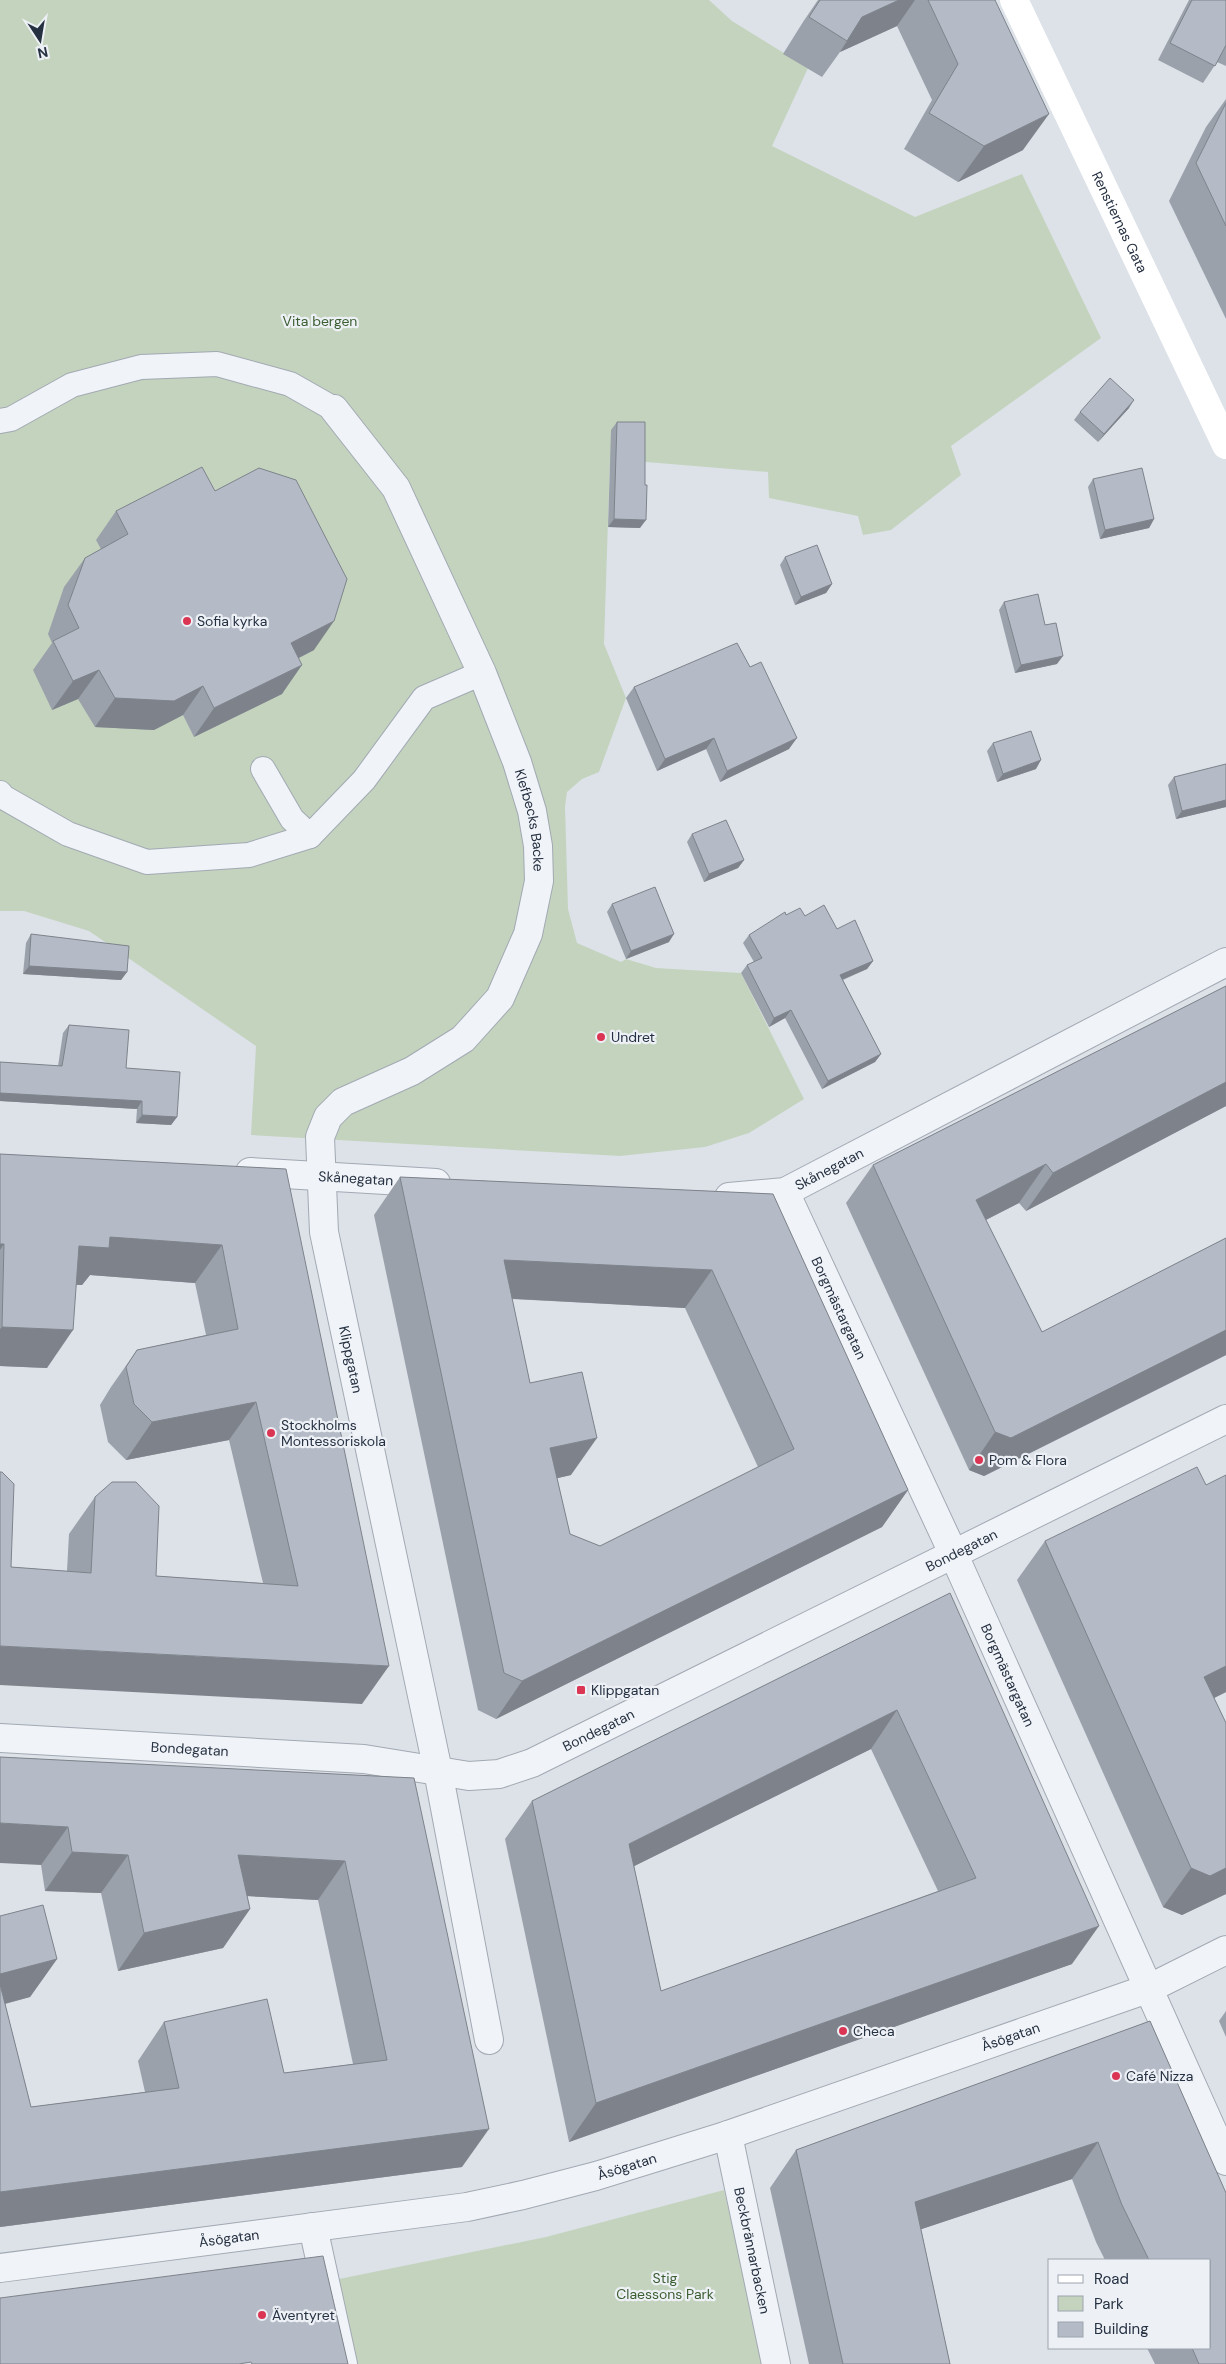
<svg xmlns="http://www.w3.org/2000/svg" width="1226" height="2364" font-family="'DM Sans',sans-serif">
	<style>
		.green { fill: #c4d3be }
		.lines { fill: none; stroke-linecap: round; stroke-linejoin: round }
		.lane-casing { stroke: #a2a9b3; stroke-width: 26 }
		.street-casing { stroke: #a2a9b3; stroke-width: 30 }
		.lane { stroke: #f0f3f7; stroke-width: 24 }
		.street { stroke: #f0f3f7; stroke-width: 28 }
		.secondary { stroke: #fff; stroke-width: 28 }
		.wall { fill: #9ba1aa; fill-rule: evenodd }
		.shaded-wall { fill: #7e838b }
		.building { fill: #b4bbc6; stroke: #7e838b; fill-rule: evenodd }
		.poi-dot { fill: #db3554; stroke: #edf1f6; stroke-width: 2 }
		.labels { text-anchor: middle; stroke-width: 4.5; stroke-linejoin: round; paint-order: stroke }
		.street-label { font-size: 14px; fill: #253041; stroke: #edf1f6 }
		.park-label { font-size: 14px; fill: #3b5e31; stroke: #edf1f6 }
		.poi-label { font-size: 14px; fill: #253041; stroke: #edf1f6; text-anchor: start }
	</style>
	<rect width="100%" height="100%" fill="#dde2e9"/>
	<g class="green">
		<path d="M 0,0 L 709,0 L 732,21 L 808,68 L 772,146 L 915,217 L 1022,174 L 1101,338 L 951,446 L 961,475 L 891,530 L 863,535 L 858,516 L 769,498 L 768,472 L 610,459 L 604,644 L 626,698 L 599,772 L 582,779 L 567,792 L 565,806 L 568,909 L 577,943 L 621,962 L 626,959 L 656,968 L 741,973 L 804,1099 L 749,1133 L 705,1147 L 620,1156 L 251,1135 L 256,1046 L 89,931 L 24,911 L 0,911 Z"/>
		<path d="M 724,2190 L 764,2364 L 356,2364 L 339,2279 L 546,2237 Z"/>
	</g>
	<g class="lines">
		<g class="lane-casing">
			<g id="lane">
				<path d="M 0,421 L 11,419 L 72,385 L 141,367 L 217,364 L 290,384 L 334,409"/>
				<path d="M 263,769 L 292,819 L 310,836"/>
				<path d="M 0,793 L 3,797 L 68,834 L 147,862 L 249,855 L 310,836 L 364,780 L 424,698 L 482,673"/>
			</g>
		</g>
		<g class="street-casing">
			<g id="street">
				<path id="s1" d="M 334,409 L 396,488 L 482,673 L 517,762 L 532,811 L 538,846 L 539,881 L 528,934 L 500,998 L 463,1039 L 412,1071 L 343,1102 L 328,1117 L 320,1137 L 324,1232 L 438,1771 L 489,2040"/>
				<path id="s2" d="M 250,1172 L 436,1183"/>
				<path id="s3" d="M 785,1192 L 953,1553 L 1226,2161"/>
				<path id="s4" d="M 729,1197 L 785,1192 L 1226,962"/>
				<path id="s5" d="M 0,1738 L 364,1759 L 469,1776 L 499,1774 L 532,1763 L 1226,1419"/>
				<path id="s6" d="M 728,2135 L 776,2364"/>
				<path d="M 313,2227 L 343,2364"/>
				<path id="s7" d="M 0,2268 L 467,2207 L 523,2195 L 596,2176 L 728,2135 L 1150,1988 L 1226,1950"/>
			</g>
		</g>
		<use href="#lane" class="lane"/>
		<use href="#street" class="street"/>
		<path class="secondary" id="s8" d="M 1014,0 L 1226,445"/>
	</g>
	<g class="wall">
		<path d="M 818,0 L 995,0 L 1023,150 L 958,182 L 904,149 L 932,100 L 897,26 L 840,52 L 822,77 L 783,54 L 803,22 Z"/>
		<path d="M 1189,0 L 1226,0 L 1226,66 L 1217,62 L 1203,83 L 1158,60 Z"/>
		<path d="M 1226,99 L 1226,319 L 1169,201 L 1206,127 Z"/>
		<path d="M 1129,408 L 1098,442 L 1074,420 L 1080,412 Z"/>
		<path d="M 617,422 L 640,528 L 608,527 L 611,430 Z"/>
		<path d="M 1093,479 L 1154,519 L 1149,528 L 1100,539 L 1088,487 Z"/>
		<path d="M 215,491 L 314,650 L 299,658 L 282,694 L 194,737 L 183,715 L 154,730 L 95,727 L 78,699 L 52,710 L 33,670 L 52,643 L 48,634 L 64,587 L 85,558 L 101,549 L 96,540 L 116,511 Z"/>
		<path d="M 785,557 L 832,584 L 826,593 L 795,605 L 780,565 Z"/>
		<path d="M 1004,602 L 1045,625 L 1057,664 L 1015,673 L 999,610 Z"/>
		<path d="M 634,687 L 789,749 L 720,782 L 706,749 L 657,771 L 626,698 Z"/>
		<path d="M 993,743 L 1036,769 L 997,782 L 987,751 Z"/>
		<path d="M 1226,764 L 1226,807 L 1176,819 L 1168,785 L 1174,777 Z"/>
		<path d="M 692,834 L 744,860 L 738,868 L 704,882 L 687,842 Z"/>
		<path d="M 612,904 L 669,942 L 626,959 L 607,912 Z"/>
		<path d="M 786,915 L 805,916 L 837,929 L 873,961 L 867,969 L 843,980 L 881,1054 L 875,1062 L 822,1089 L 785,1018 L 769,1027 L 741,973 L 747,965 L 754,962 L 743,943 L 749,935 Z"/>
		<path d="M 31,934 L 127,972 L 121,980 L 23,974 L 26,943 Z"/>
		<path d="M 1226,986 L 1226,1106 L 1026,1211 L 1019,1203 L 986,1220 L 1042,1332 L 1226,1238 L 1226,1355 L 984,1476 L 969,1470 L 846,1203 L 873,1165 Z"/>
		<path d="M 69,1025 L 126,1068 L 177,1117 L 171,1125 L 136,1123 L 137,1109 L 0,1101 L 0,1062 L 58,1066 L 63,1033 Z"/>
		<path d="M 0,1154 L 286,1169 L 362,1704 L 11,1567 L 67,1571 L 69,1534 L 95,1497 L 156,1576 L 263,1583 L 229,1440 L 126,1460 L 108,1442 L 100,1405 L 111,1387 L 137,1350 L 206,1335 L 195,1283 L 90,1275 L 82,1285 L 76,1285 L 47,1368 L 0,1366 Z"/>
		<path d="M 400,1177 L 773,1194 L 908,1490 L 882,1527 L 496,1719 L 478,1710 L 374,1215 ZM 512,1299 L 685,1308 L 758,1467 L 600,1546 L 570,1534 L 557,1478 L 571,1475 L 530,1383 Z"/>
		<path d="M 1206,1485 L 1226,1692 L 1214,1698 L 1226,1723 L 1226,1894 L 1182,1915 L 1163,1907 L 1017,1580 L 1045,1541 Z"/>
		<path d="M 950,1593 L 1072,1964 L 569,2142 L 505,1839 L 532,1801 ZM 871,1749 L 938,1891 L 661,1991 L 634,1866 Z"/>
		<path d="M 0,1757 L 414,1778 L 462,2167 L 0,2227 L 0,1916 L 57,1959 L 30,1997 L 5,2004 L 31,2107 L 145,2092 L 138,2061 L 164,2022 L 284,2073 L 353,2064 L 318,1900 L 247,1896 L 250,1909 L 223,1948 L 118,1971 L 101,1893 L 45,1891 L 41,1865 Z"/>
		<path d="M 1226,2011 L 1226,2037 L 1219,2021 Z"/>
		<path d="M 1150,2021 L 1226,2193 L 1226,2364 L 1155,2364 L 1147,2348 L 1210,2348 L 1210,2260 L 1105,2260 L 1096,2242 L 1072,2179 L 921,2229 L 950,2364 L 809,2364 L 770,2188 L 796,2150 Z"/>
	</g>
	<g class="shaded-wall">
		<path d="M 899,0 L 915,0 L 897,26 L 840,52 L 862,17 Z"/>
		<path d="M 1049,114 L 1023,150 L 958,182 L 984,146 Z"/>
		<path d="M 1134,400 L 1129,408 L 1098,442 L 1104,434 Z"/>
		<path d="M 614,519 L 646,520 L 640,528 L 608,527 Z"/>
		<path d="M 1154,519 L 1149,528 L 1100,539 L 1105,530 Z"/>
		<path d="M 832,584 L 826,593 L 795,605 L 801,597 Z"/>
		<path d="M 334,621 L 314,650 L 271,672 L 291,643 Z"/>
		<path d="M 1063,656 L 1057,664 L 1015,673 L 1021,665 Z"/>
		<path d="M 302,665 L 282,694 L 194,737 L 214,708 Z"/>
		<path d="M 99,670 L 78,699 L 52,710 L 73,681 Z"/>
		<path d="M 203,686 L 183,715 L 154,730 L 95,727 L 115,698 Z"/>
		<path d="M 714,738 L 706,749 L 657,771 L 665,759 Z"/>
		<path d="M 797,738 L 789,749 L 720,782 L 727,771 Z"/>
		<path d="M 1041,760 L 1036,769 L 997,782 L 1003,774 Z"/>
		<path d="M 1226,800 L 1226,807 L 1176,819 L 1182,811 Z"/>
		<path d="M 744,860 L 738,868 L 704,882 L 709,874 Z"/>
		<path d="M 674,934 L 669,942 L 626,959 L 631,951 Z"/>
		<path d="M 873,961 L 867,969 L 834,983 L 840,975 Z"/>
		<path d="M 29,966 L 127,972 L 121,980 L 23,974 Z"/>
		<path d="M 791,1010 L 785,1018 L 769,1027 L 774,1018 Z"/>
		<path d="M 881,1054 L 875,1062 L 822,1089 L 828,1081 Z"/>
		<path d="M 1226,1082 L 1226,1106 L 1026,1211 L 1053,1173 Z"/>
		<path d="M 0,1093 L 142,1101 L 137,1109 L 0,1101 Z"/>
		<path d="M 142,1115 L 177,1117 L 171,1125 L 136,1123 Z"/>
		<path d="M 1046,1164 L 1019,1203 L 950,1238 L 976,1200 Z"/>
		<path d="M 110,1237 L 222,1245 L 195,1283 L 90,1275 L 82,1285 L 52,1284 L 79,1246 Z"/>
		<path d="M 0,1244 L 4,1244 L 0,1250 Z"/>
		<path d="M 504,1260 L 712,1270 L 685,1308 L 478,1297 Z"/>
		<path d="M 2,1327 L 73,1330 L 47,1368 L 0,1366 L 0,1329 Z"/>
		<path d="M 1226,1330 L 1226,1355 L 984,1476 L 969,1470 L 995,1432 Z"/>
		<path d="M 256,1402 L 229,1440 L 126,1460 L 152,1422 Z"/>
		<path d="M 597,1438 L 571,1475 L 524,1486 L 550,1448 Z"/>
		<path d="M 908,1490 L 882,1527 L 496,1719 L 522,1681 Z"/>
		<path d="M 0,1646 L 389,1666 L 362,1704 L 0,1685 Z"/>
		<path d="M 1226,1666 L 1226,1692 L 1176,1717 L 1204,1677 Z"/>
		<path d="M 897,1710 L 871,1749 L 602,1882 L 629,1844 Z"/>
		<path d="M 0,1823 L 68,1827 L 41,1865 L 0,1863 Z"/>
		<path d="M 72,1852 L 128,1855 L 101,1893 L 45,1891 Z"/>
		<path d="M 238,1855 L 345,1861 L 318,1900 L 211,1894 Z"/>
		<path d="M 1191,1868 L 1226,1868 L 1226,1894 L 1182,1915 L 1163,1907 Z"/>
		<path d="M 250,1909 L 223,1948 L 118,1971 L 144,1933 Z"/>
		<path d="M 1099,1926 L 1072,1964 L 569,2142 L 596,2103 Z"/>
		<path d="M 57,1959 L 30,1997 L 0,2005 L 0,1974 Z"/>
		<path d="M 489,2129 L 462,2167 L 0,2227 L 0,2192 Z"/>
		<path d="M 1098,2142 L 1072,2179 L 889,2240 L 915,2202 Z"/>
	</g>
	<g class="building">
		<path d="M 820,0 L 899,0 L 862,17 L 847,41 L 809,17 Z"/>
		<path d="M 928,0 L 995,0 L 1049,114 L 984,146 L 929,113 L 958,64 Z"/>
		<path d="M 1192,0 L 1226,0 L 1226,45 L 1215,66 L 1170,43 Z"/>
		<path d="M 1226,103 L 1226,226 L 1196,163 Z"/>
		<path d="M 1110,378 L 1134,400 L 1104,434 L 1080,412 Z"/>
		<path d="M 617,422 L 645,422 L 645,485 L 647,485 L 646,520 L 614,519 Z"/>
		<path d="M 202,467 L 215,491 L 259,468 L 296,480 L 347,579 L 334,621 L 291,643 L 302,665 L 214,708 L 203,686 L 174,701 L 115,698 L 99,670 L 73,681 L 53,641 L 79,628 L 68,605 L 85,558 L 128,534 L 116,511 Z"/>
		<path d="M 1142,468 L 1154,519 L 1105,530 L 1093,479 Z"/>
		<path d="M 817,545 L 832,584 L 801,597 L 785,557 Z"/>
		<path d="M 1038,594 L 1045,625 L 1056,623 L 1063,656 L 1021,665 L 1004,602 Z"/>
		<path d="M 737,643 L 750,667 L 761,662 L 797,738 L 727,771 L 714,738 L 665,759 L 634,687 Z"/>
		<path d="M 1031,731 L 1041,760 L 1003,774 L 993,743 Z"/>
		<path d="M 1226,764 L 1226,800 L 1182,811 L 1174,777 Z"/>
		<path d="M 726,820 L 744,860 L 709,874 L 692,834 Z"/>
		<path d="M 655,887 L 674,934 L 631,951 L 612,904 Z"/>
		<path d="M 824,905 L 837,929 L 855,920 L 873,961 L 840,975 L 881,1054 L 828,1081 L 791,1010 L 774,1018 L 747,965 L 762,958 L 749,935 L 785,912 L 786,915 L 800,908 L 805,916 Z"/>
		<path d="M 31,934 L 129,946 L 127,972 L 29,966 Z"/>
		<path d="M 1226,986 L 1226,1082 L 1053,1173 L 1046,1164 L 976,1200 L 1042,1332 L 1226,1238 L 1226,1330 L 1011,1438 L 995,1432 L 873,1165 Z"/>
		<path d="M 69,1025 L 129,1030 L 126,1068 L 180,1072 L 177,1117 L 142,1115 L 142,1101 L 0,1093 L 0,1062 L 62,1066 Z"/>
		<path d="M 0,1154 L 286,1169 L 389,1666 L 0,1646 L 0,1472 L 2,1472 L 14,1484 L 11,1567 L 91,1573 L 95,1497 L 112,1482 L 136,1482 L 159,1506 L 156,1576 L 298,1586 L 256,1402 L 152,1422 L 134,1404 L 126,1367 L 137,1350 L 238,1329 L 222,1245 L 110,1237 L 109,1248 L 79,1246 L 73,1330 L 2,1327 L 4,1244 L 0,1244 Z"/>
		<path d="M 400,1177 L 773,1194 L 908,1490 L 522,1681 L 504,1673 ZM 504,1260 L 712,1270 L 794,1449 L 600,1546 L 570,1534 L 550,1448 L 597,1438 L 582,1372 L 530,1383 Z"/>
		<path d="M 1197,1467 L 1206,1485 L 1226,1475 L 1226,1666 L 1204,1677 L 1226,1723 L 1226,1868 L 1210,1876 L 1191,1868 L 1045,1541 Z"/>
		<path d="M 950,1593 L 1099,1926 L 596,2103 L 532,1801 ZM 897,1710 L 976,1878 L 661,1991 L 629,1844 Z"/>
		<path d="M 0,1757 L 414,1778 L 489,2129 L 0,2192 L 0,1984 L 31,2107 L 179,2088 L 164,2022 L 267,1999 L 284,2073 L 387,2060 L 345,1861 L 238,1855 L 250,1909 L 144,1933 L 128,1855 L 72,1852 L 68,1827 L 0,1823 Z"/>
		<path d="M 43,1905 L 57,1959 L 0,1974 L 0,1916 Z"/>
		<path d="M 1150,2021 L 1226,2193 L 1226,2364 L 1199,2364 L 1192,2348 L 1210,2348 L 1210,2260 L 1149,2260 L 1122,2205 L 1098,2142 L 915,2202 L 950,2364 L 843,2364 L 796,2150 Z"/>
		<path d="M 323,2256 L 348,2364 L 252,2364 L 251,2362 L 239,2364 L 0,2364 L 0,2298 Z"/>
	</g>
	<g class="poi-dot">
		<circle cx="187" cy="621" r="5"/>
		<circle cx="601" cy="1037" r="5"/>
		<circle cx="271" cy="1433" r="5"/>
		<circle cx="979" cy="1460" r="5"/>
		<rect x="576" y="1685" width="10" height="10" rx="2.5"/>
		<circle cx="843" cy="2031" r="5"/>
		<circle cx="1116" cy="2076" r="5"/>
		<circle cx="262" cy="2315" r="5"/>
	</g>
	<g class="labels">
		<g class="street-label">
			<text dy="5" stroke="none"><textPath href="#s8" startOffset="246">Renstiernas Gata</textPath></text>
			<text dy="5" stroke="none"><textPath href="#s1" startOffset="460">Klefbecks Backe</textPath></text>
			<text dy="5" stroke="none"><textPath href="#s4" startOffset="106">Skånegatan</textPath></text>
			<text dy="5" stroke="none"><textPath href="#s2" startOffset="106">Skånegatan</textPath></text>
			<text dy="5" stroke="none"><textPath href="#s3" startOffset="128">Borgmästargatan</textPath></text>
			<text dy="5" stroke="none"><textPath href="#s1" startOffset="1105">Klippgatan</textPath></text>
			<text dy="5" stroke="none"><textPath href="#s5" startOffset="1015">Bondegatan</textPath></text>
			<text dy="5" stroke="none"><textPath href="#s3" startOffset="532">Borgmästargatan</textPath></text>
			<text dy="5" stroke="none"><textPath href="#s5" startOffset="610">Bondegatan</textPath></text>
			<text dy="5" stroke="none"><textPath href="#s5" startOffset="190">Bondegatan</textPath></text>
			<text dy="5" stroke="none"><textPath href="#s7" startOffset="1041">Åsögatan</textPath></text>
			<text dy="5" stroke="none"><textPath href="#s7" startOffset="636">Åsögatan</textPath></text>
			<text dy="5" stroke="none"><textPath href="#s7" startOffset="231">Åsögatan</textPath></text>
			<text dy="5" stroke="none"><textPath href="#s6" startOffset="118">Beckbrännarbacken</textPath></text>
		</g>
		<g class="park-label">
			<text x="320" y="326">Vita bergen</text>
			<text x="665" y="2283">Stig<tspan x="665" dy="16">Claessons Park</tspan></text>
		</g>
		<g class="poi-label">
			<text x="197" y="626">Sofia kyrka</text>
			<text x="611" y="1042">Undret</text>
			<text x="281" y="1430">Stockholms<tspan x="281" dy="16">Montessoriskola</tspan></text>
			<text x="989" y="1465">Pom &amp; Flora</text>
			<text x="591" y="1695">Klippgatan</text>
			<text x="853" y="2036">Checa</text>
			<text x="1126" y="2081">Café Nizza</text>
			<text x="272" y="2320">Äventyret</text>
		</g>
	</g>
	<rect x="1048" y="2259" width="162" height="90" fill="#edf1f6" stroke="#9da4ae"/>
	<rect x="1058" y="2275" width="25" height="8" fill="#ffffff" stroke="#9da4ae"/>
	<text x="1094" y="2284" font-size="15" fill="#253041">Road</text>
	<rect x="1058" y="2296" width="25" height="15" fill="#c4d3be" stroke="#9da4ae"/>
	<text x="1094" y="2309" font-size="15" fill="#253041">Park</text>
	<rect x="1058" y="2322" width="25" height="15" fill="#b4bbc6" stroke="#9da4ae"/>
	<text x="1094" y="2334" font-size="15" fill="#253041">Building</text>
	<g transform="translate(40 40) rotate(168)" stroke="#edf1f6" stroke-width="4" paint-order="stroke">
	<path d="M0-4L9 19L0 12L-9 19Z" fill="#253041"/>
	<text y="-8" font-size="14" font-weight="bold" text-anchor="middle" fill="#253041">N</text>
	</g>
</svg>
